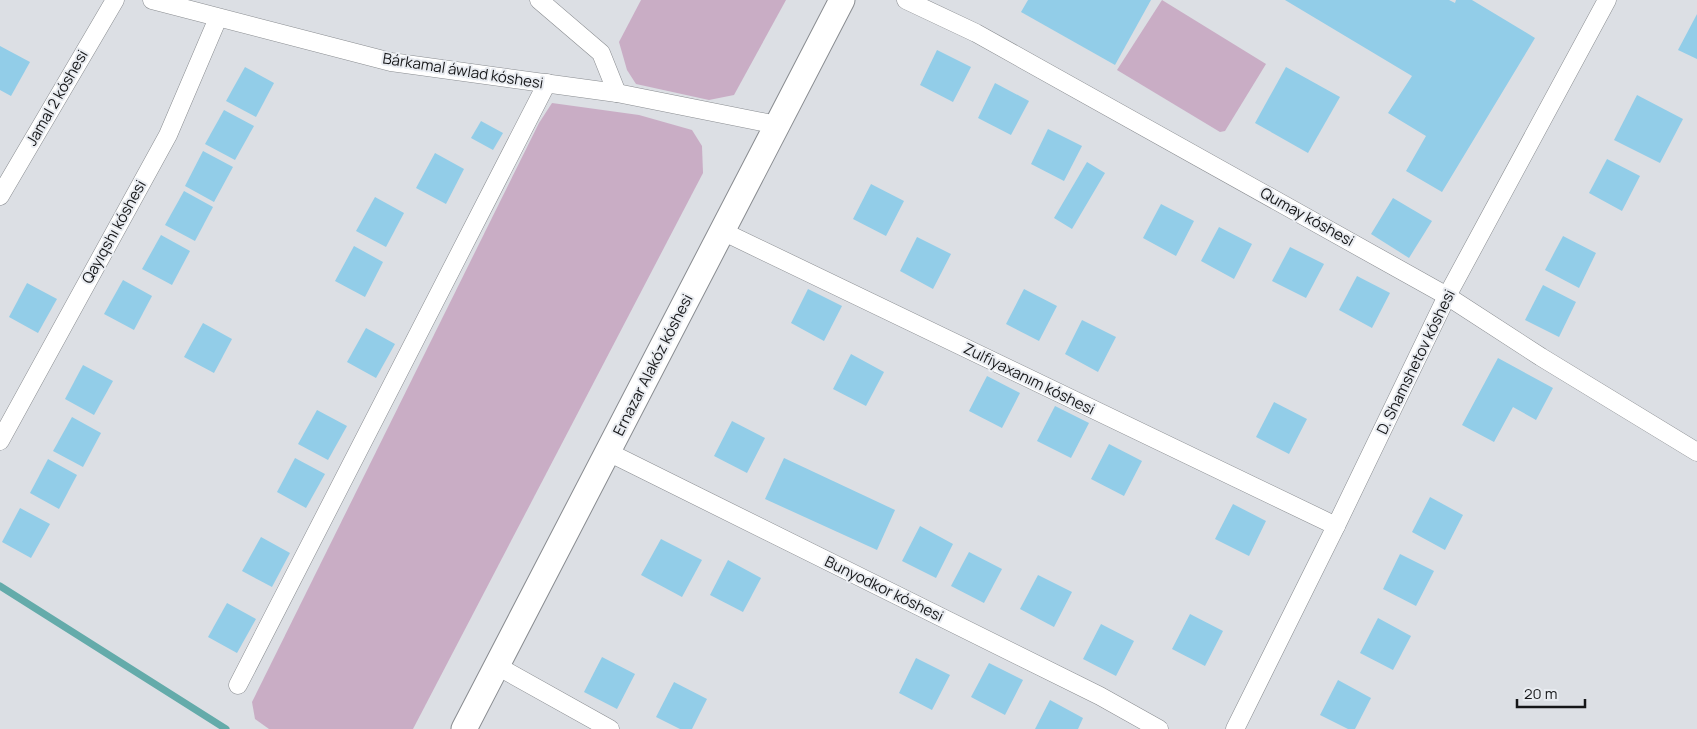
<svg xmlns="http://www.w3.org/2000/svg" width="1697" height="729" font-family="Manrope,sans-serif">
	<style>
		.grass { fill: #c9adc5 }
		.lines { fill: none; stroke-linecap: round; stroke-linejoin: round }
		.stream { stroke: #64abaa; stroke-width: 7 }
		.building { fill: #92cde8 }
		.street-casing { stroke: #898c90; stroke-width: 19 }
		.secondary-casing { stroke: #898c90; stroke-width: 27 }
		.street { stroke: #fff; stroke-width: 18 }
		.secondary { stroke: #fff; stroke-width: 25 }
		.labels { text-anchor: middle; stroke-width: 4; stroke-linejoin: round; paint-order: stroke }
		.street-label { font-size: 15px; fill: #151618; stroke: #e9ecf1 }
	</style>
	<rect width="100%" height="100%" fill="#dcdfe4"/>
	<g class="grass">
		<path d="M 641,0 L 786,0 L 734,95 L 709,100 L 636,84 L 627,70 L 619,42 Z"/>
		<path d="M 1162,0 L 1266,64 L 1225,131 L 1220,132 L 1117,70 Z"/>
		<path d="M 552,103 L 639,115 L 692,130 L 702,146 L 703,173 L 413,729 L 269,729 L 255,719 L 252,702 L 539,123 Z"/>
	</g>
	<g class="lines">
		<path class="stream" d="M 0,586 L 226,729"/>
	</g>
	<g class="building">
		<path d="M 1028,0 L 1151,0 L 1115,65 L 1021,12 Z"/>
		<path d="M 1285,0 L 1449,0 L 1455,3 L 1456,0 L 1472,0 L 1535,38 L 1442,192 L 1406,171 L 1426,136 L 1388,113 L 1412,76 Z"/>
		<path d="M 1697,14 L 1697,59 L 1678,50 Z"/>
		<path d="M 0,46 L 30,62 L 11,96 L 0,90 Z"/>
		<path d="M 937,50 L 971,67 L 953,102 L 920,85 Z"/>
		<path d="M 245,67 L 274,83 L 256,117 L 226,101 Z"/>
		<path d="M 1286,67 L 1340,97 L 1308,153 L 1255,123 Z"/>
		<path d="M 995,83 L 1029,101 L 1011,135 L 978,118 Z"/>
		<path d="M 1637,95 L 1683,119 L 1660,163 L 1614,140 Z"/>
		<path d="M 224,110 L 254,126 L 235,160 L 205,144 Z"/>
		<path d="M 481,121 L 503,133 L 493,150 L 471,138 Z"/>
		<path d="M 1048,129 L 1082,146 L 1064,181 L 1031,164 Z"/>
		<path d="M 203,151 L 233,167 L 214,202 L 185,186 Z"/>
		<path d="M 435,153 L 464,169 L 446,204 L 416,188 Z"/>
		<path d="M 1607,159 L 1640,176 L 1622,211 L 1589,193 Z"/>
		<path d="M 1087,162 L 1105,173 L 1072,229 L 1054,218 Z"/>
		<path d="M 871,184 L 904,201 L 886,236 L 853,219 Z"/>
		<path d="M 184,191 L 213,207 L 195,241 L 165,225 Z"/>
		<path d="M 375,197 L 404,213 L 386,247 L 356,231 Z"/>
		<path d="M 1393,198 L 1432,221 L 1409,258 L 1371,234 Z"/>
		<path d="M 1161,204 L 1194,221 L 1176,256 L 1143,238 Z"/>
		<path d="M 1219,227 L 1252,244 L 1234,279 L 1201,261 Z"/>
		<path d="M 161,235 L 190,251 L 172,285 L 142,269 Z"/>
		<path d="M 1563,236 L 1596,253 L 1579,288 L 1545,270 Z"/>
		<path d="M 917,237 L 951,254 L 933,289 L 900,271 Z"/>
		<path d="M 354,246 L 383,262 L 365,297 L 335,281 Z"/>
		<path d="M 1290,247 L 1324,264 L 1306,298 L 1272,281 Z"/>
		<path d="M 1357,276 L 1390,293 L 1372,328 L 1339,310 Z"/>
		<path d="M 123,280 L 152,296 L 134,330 L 104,314 Z"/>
		<path d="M 27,283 L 57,299 L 38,333 L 9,317 Z"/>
		<path d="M 1543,285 L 1576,302 L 1559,337 L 1525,320 Z"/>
		<path d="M 808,289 L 842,306 L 824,341 L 791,323 Z"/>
		<path d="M 1024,289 L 1057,306 L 1039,341 L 1006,324 Z"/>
		<path d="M 1082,320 L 1116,337 L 1098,372 L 1065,354 Z"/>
		<path d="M 203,323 L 232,339 L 214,373 L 184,357 Z"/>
		<path d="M 366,328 L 395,344 L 376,378 L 347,362 Z"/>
		<path d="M 851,354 L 884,372 L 866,406 L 833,389 Z"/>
		<path d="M 1498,358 L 1553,388 L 1536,420 L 1513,407 L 1494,442 L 1462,425 Z"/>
		<path d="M 83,365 L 113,381 L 94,415 L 65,399 Z"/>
		<path d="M 987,376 L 1020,393 L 1002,428 L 969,411 Z"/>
		<path d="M 1274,402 L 1307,419 L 1289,454 L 1256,437 Z"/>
		<path d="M 1055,406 L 1089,423 L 1071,458 L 1037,441 Z"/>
		<path d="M 317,410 L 347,426 L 328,460 L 298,444 Z"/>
		<path d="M 72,417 L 101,433 L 83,467 L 53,451 Z"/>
		<path d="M 732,421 L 765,438 L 747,473 L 714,456 Z"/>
		<path d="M 1109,444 L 1142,461 L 1124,496 L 1091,479 Z"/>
		<path d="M 295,458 L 325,474 L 306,508 L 277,492 Z"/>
		<path d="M 784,458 L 895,510 L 877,550 L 765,499 Z"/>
		<path d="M 48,459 L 77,475 L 59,509 L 30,493 Z"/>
		<path d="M 1430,497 L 1463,515 L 1445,550 L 1412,532 Z"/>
		<path d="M 1233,504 L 1266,521 L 1249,556 L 1215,539 Z"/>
		<path d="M 20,508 L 50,524 L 31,558 L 2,542 Z"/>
		<path d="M 920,526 L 953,544 L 936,578 L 902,561 Z"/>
		<path d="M 261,537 L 290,553 L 272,587 L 242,571 Z"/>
		<path d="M 661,539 L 702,560 L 682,597 L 641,575 Z"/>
		<path d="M 969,552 L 1002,569 L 984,603 L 951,586 Z"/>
		<path d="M 1400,554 L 1434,571 L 1416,606 L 1383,589 Z"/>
		<path d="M 728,560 L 761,578 L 743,612 L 710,595 Z"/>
		<path d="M 1038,575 L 1072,592 L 1054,627 L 1020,609 Z"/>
		<path d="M 227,603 L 256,619 L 237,653 L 208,637 Z"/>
		<path d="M 1190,614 L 1223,631 L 1205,666 L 1172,649 Z"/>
		<path d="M 1378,618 L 1411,636 L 1393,670 L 1360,653 Z"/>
		<path d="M 1101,624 L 1134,641 L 1116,676 L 1083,659 Z"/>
		<path d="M 602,657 L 635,674 L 617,709 L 584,692 Z"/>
		<path d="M 916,658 L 950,675 L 932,710 L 899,693 Z"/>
		<path d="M 989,663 L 1023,680 L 1005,715 L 971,697 Z"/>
		<path d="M 1338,680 L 1371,698 L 1355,729 L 1348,729 L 1320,715 Z"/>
		<path d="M 674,682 L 707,699 L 692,729 L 680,729 L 656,717 Z"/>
		<path d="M 1050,700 L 1083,718 L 1078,729 L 1035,729 Z"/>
	</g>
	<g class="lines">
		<g class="street-casing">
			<g id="street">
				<path d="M 152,0 L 391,62 L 617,93 L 777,125"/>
				<path d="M 539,0 L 601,53 L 617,93"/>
				<path d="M 906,0 L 976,33 L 1447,296 L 1541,357 L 1697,452"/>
				<path d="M 0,196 L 115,0"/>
				<path d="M 722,231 L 1336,526"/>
				<path d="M 0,441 L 168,135 L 218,18"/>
				<path d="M 608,452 L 1100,696 L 1159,729"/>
				<path d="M 497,666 L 610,729"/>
				<path d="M 238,685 L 547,83"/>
				<path d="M 1235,729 L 1336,526 L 1447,296 L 1607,0"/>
			</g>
		</g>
		<g class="secondary-casing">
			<path id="secondary" d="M 464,729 L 842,0"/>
		</g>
		<use href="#street" class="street"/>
		<use href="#secondary" class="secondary"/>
	</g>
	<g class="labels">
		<g class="street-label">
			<text transform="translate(463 71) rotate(9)" y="5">Bárkamal áwlad kóshesi</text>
			<text transform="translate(57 98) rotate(-60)" y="5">Jamal 2 kóshesi</text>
			<text transform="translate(1307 217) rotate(29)" y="5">Qumay kóshesi</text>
			<text transform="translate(114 232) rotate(-61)" y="5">Qayıqshı kóshesi</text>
			<text transform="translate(1416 362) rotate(-64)" y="5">D. Shamshetov kóshesi</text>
			<text transform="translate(653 365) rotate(-63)" y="5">Ernazar Alakóz kóshesi</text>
			<text transform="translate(1029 379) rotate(26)" y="5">Zulfiyaxanım kóshesi</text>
			<text transform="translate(884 589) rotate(26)" y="5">Bunyodkor kóshesi</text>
		</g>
	</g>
	<path d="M1517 699v8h68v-8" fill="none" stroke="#151618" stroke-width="2.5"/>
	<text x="1524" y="699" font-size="15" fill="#151618" stroke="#e9ecf1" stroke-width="4" paint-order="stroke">20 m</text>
</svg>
